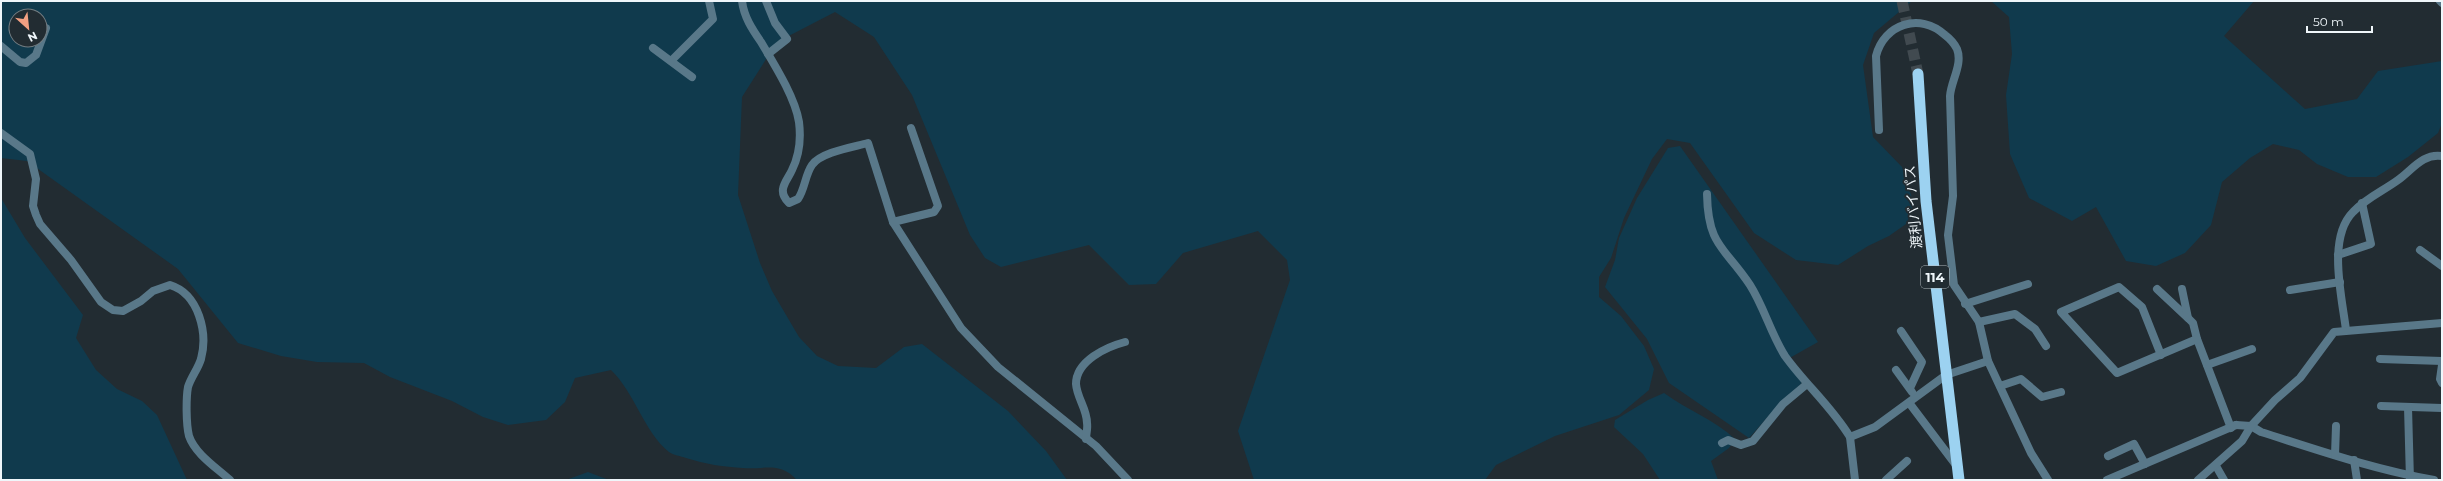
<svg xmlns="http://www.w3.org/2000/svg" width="2443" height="481" font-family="Montserrat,'Noto Sans JP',sans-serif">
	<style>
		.green { fill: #103a4d; fill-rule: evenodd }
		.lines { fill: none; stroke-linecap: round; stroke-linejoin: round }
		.trunk-tunnel { stroke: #414a50; stroke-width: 11; stroke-dasharray: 11 5.5; stroke-linecap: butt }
		.minor { stroke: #597889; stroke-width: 8 }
		.tertiary { stroke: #597889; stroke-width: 8 }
		.trunk { stroke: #9cd2f1; stroke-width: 11 }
		.labels { text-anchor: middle; stroke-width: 4; stroke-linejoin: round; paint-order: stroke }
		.shield { fill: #222c32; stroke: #b2b9be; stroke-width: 1 }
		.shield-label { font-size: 13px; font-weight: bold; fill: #eff6fa }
		.street-label { font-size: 14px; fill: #eff6fa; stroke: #222c32 }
	</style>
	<rect width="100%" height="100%" fill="#222c32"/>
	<g class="green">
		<path d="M 1,1 L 1912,1 L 1874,33 L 1863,65 L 1873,137 L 1902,167 L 1912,198 L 1912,211 L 1906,224 L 1889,236 L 1868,246 L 1838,265 L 1796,260 L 1754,233 L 1690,143 L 1667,139 L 1652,159 L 1624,218 L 1611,258 L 1599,277 L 1599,297 L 1621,316 L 1644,346 L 1654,369 L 1649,390 L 1619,415 L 1555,436 L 1496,465 L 1485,480 L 1254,480 L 1238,431 L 1290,280 L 1287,260 L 1258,231 L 1183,253 L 1156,284 L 1129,285 L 1089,245 L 1001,267 L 985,258 L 970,235 L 912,95 L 874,37 L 835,12 L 777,42 L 742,97 L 738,195 L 760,263 L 772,291 L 799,337 L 817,356 L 838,366 L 876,368 L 904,347 L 922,344 L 1008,411 L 1046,451 L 1067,480 L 797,480 C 779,461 765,470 743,468 C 724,467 705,464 686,458 C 681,456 673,455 669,452 C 644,432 635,393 611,370 L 575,378 L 565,402 L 546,420 L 508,425 L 483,417 L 452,401 L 390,377 L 364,363 L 317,362 L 281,356 L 238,343 L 178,269 L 27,161 L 1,158 ZM 16,16 L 40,16 L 40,40 L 16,40 Z"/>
		<path d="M 1991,1 L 2254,1 L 2224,36 L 2305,109 L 2357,99 L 2378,71 L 2442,61 L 2442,123 L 2438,133 L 2408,157 L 2376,177 L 2348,177 L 2317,164 L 2299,150 L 2273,144 L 2250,158 L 2222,182 L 2211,225 L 2185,253 L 2156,266 L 2126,261 L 2096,207 L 2072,221 L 2029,198 L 2010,154 L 2006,95 L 2012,54 L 2009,17 Z"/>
		<path d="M 1680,146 L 1818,342 L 1786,360 L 1802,383 L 1781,402 L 1749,438 L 1669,383 L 1647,339 L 1605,287 L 1615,260 L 1619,238 L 1637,198 L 1668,148 Z"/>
		<path d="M 1,198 L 25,238 L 83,315 L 76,338 L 96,370 L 117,389 L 142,401 L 157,415 L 187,480 L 1,480 Z"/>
		<path d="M 1664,393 C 1687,410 1715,420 1735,439 L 1729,448 L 1711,461 L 1718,480 L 1660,480 L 1643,454 L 1614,427 L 1615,420 L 1648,400 Z"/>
		<path d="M 588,472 L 609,480 L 566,480 Z"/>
	</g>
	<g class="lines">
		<path class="trunk-tunnel" d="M 1902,1 L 1918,74"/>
		<g class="minor">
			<path d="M 742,1 C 744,17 752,29 761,42 C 774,64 795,97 799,122 C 801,138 799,156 792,170 C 789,177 784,182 783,189 C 782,195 785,199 789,203 L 798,199 C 805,189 805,175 812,165 C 821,152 854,147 868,143 L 893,222 L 961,328 L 998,367 L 1096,446 L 1128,480"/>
			<path d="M 766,1 L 775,23 L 787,39 L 768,54"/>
			<path d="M 2440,1 L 2442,3"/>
			<path d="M 1,46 L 20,62 L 26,63 L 36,55 L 46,28"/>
			<path d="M 653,48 L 692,77"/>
			<path d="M 671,61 L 713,19 L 709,1"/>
			<path d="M 1879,130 L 1876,56 C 1884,24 1920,12 1945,35 C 1949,38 1954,43 1957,49 C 1963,64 1951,81 1950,96 L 1953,196 L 1948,235 L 1954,285 L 1979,322 L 1988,361 L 2031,453 L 2048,480"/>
			<path d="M 1,133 L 30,154 L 36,179 L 33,206 L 36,215 L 40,224 L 71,260 L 101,302 L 113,310 L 123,311 L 141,301 L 153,291 L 170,285 C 199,294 208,333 201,359 C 198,369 191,377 188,387 C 186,398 186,424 189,436 C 195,454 217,468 230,480"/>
			<path d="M 1707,194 C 1708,247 1725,247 1750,285 C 1764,307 1771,334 1785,356 C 1805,384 1832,407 1850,437 L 1875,427 L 1946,375 L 1988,361"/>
			<path d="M 893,222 L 934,212 L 938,206 L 911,128"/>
			<path d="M 2420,250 L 2442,266"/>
			<path d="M 2338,255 L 2371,244 L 2362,203"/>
			<path d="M 2157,289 L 2188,318"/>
			<path d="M 2182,289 L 2188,318 L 2193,323 L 2197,339 L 2231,428"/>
			<path d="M 2290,290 L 2340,282"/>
			<path d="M 1965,304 L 2028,284"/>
			<path d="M 1979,322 L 2015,314 L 2035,329 L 2046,346"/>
			<path d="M 2346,330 C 2342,297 2327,238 2353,212 C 2366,198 2383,191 2398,180 C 2412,170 2423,153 2442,156"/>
			<path d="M 1901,331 L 1922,362 L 1910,388"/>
			<path d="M 2161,355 L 2142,307 L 2119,287 L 2061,312 L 2117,373 L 2197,339"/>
			<path d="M 2380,359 L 2442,361"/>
			<path d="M 2207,365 L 2252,349"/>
			<path d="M 2442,365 L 2440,379 L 2442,383"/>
			<path d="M 1896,370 L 1912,392"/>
			<path d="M 2000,386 L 2021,379 L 2042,397 L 2061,392"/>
			<path d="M 1910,404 L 1956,465"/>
			<path d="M 2381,406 L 2442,408"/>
			<path d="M 2408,407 L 2410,480"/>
			<path d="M 2236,425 L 2251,426 L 2261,432 C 2318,450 2375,470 2434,480"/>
			<path d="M 1850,437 L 1855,480"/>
			<path d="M 1086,439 C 1086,434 1088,428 1087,423 C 1087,409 1077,398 1076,384 C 1076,361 1106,347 1125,342"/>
			<path d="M 1722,443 L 1728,440 L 1741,445 L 1753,441 L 1783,404 L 1807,384"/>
			<path d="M 2335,455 L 2336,426"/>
			<path d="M 2108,456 L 2134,444 L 2145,464"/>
			<path d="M 2354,460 L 2357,480"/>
			<path d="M 2216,466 L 2224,480"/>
			<path d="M 1886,480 L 1907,461"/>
			<path d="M 2198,480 L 2242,441 L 2251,426 L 2275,400 L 2300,378 L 2334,332 L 2442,323"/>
		</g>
		<path class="tertiary" d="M 2107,480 L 2236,425"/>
		<path class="trunk" d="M 1918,74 L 1926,201 L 1959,480"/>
	</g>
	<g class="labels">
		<rect class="shield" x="1921" y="266" width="28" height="22" rx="3"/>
		<g class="shield-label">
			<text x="1935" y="282">114</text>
		</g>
		<g class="street-label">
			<text transform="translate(1913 207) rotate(-95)" y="5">渡利バイパス</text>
		</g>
	</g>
	<rect width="2443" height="481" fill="none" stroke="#eff6fa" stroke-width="4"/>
	<g transform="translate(28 28) rotate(153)"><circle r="19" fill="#222c32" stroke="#747d82"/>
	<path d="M0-3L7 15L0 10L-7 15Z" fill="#f3a082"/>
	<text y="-6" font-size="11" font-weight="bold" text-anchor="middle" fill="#eff6fa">N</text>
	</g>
	<path d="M2307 26v6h65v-6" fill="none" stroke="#eff6fa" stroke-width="2"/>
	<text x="2313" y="26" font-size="12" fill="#eff6fa" stroke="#222c32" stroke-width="3" paint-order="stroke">50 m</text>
</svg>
